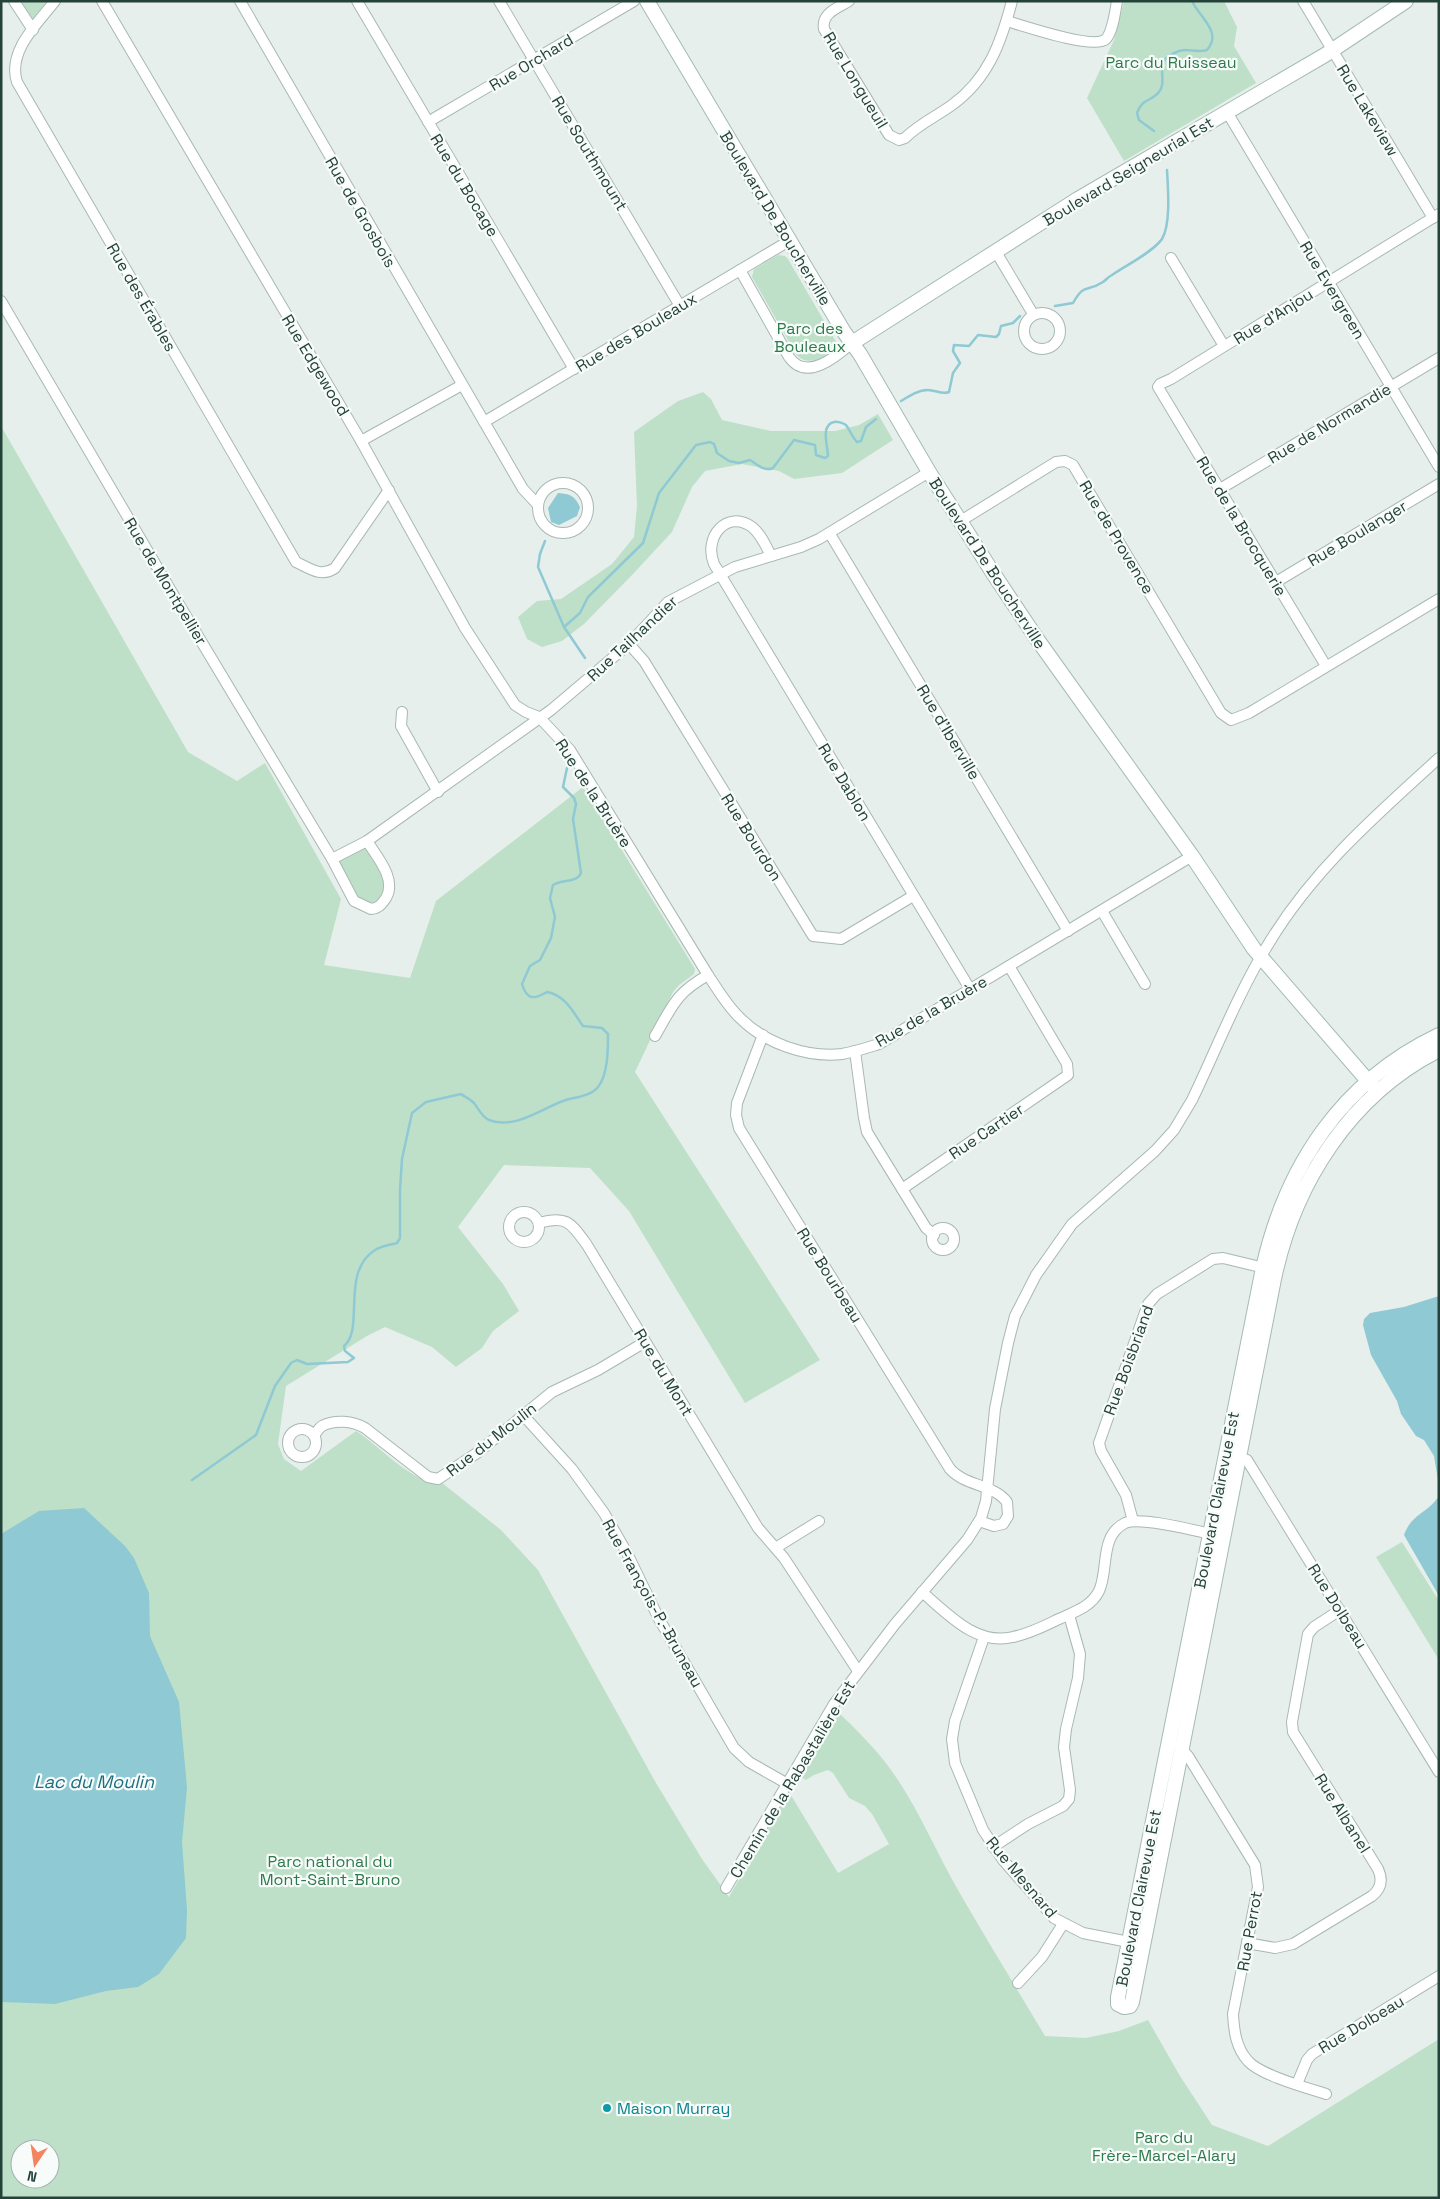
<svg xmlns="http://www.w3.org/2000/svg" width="1440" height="2199" font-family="'Space Grotesk',sans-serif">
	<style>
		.green { fill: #bfe0c8; fill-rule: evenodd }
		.water { fill: #8ec9d4 }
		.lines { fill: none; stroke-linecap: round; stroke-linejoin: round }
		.stream { stroke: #8ec9d4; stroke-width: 2.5 }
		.street-casing { stroke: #a8b8b2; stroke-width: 12 }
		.secondary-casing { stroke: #a4bbb3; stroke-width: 16 }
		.street { stroke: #fff; stroke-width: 10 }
		.secondary { stroke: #fff; stroke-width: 14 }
		.culture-dot { fill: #0f9aa8; stroke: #f7fbf9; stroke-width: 2 }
		.labels { text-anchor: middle; stroke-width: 4.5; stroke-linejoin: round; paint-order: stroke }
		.street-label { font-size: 16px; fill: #24423a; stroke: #f7fbf9 }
		.park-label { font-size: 16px; fill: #2d7a4b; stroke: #f7fbf9 }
		.culture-label { font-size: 16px; fill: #0d838f; stroke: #f7fbf9; text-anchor: start }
		.water-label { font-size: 18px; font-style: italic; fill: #1c6f80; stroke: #f7fbf9 }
	</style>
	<rect width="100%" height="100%" fill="#e6efeb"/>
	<g class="green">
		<path d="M 21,1 L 47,1 L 35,18 L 32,18 Z"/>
		<path d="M 1124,1 L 1224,1 L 1237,27 L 1234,46 L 1256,83 L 1124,161 L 1087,98 L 1114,40 Z"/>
		<path d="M 778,255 L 785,256 L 788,259 L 838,345 C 829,358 807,368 796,354 L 752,277 L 754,269 Z"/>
		<path d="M 703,392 L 711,399 L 722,420 L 771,431 L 835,431 L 859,425 L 878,414 L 893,440 L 842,473 L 794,479 L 779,471 L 742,464 L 705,471 L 692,487 L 672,532 L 633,574 L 584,624 L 562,641 L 542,647 L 527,639 L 518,617 L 537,601 L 561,599 L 612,564 L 634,537 L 637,506 L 634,432 L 678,401 Z"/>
		<path d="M 1,426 L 188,752 L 237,781 L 265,763 L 341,899 L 324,965 L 410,978 L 436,901 L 583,787 L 695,969 L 694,974 L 679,985 L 673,992 L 635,1072 L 820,1360 L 745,1403 L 629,1211 L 590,1168 L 504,1165 L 458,1227 L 503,1284 L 519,1311 L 493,1331 L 482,1348 L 456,1367 L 432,1347 L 385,1327 L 367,1336 L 286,1386 L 278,1444 L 284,1459 L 301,1471 L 356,1431 C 379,1445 414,1486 441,1482 L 501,1530 L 538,1570 L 656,1783 L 702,1859 L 729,1897 L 789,1792 L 838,1873 L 889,1844 L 872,1814 L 865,1806 L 849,1798 L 833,1773 L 828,1770 L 814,1775 L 806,1780 L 799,1776 L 838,1712 C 860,1733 881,1754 898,1780 C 921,1815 937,1853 958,1890 C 986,1939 1016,1987 1045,2036 L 1086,2038 L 1119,2031 L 1148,2020 L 1180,2076 L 1212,2125 L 1268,2146 L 1439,2039 L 1439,2198 L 1,2198 ZM 20,2149 L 50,2149 L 50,2179 L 20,2179 Z"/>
		<path d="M 367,841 L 387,875 L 382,904 L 364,907 L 332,859 Z"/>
		<path d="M 1402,1542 L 1439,1601 L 1439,1660 L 1376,1557 Z"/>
	</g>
	<g class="water">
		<path d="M 558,493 C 570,494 574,495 580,507 L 577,516 L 559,525 L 551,522 L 548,508 Z"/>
		<path d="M 1439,1296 L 1439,1486 L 1434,1456 L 1424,1440 L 1416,1436 L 1401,1414 L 1397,1401 L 1371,1355 L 1363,1325 L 1364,1319 L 1370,1313 L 1404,1307 Z"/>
		<path d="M 1439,1496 L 1439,1596 L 1404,1535 C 1412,1513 1427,1514 1439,1496 Z"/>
		<path d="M 84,1508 L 125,1546 L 134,1558 L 149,1593 L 150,1636 L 179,1702 L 187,1787 L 182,1842 L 187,1910 L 186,1938 L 159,1974 L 138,1987 L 106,1991 L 55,2004 L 1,2002 L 1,1534 L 39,1511 Z"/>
	</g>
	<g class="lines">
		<g class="stream">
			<path d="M 1154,131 L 1139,120 L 1137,113 C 1142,98 1151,102 1159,92 C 1168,81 1155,65 1169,56 C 1187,44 1192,54 1207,50 C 1223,32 1199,17 1192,1"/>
			<path d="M 1055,306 L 1073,303 C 1085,282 1086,293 1103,282 C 1106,280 1108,277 1112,275 C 1125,266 1153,252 1162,239 C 1171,224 1168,188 1167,170"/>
			<path d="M 901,401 C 909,396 918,390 928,390 C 936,390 942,395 949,392 L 953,373 L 960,363 L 953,351 L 954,345 L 969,346 L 978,335 L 996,337 L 999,334 L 1001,326 L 1013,323 L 1020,316"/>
			<path d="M 545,541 L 540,554 L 538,567 L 564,627"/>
			<path d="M 585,658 L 564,627 L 580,613 L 588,597 L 643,543 L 659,493 L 696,445 L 710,442 L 714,444 L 717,453 L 729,461 L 739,463 L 750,460 C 757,464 764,472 773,468 L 794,440 L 815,445 L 816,455 L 825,458 L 828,456 C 828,447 820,425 834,422 C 837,421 843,423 846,425 C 850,430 852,437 857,442 L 861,441 L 866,427 L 876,419"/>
			<path d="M 192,1480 L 256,1435 L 275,1386 L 291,1363 L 297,1360 L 307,1364 L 348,1362 L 354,1358 L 345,1351 L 344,1346 C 365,1329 340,1272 375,1250 C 381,1246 390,1245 397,1243 L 400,1238 L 400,1190 L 402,1159 L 412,1113 L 426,1102 L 461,1094 C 465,1097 470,1099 474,1103 C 478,1108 482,1117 489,1120 C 514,1130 541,1109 563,1101 C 574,1097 590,1097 598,1087 C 608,1075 608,1049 608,1034 L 602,1028 L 583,1026 C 573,1012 565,995 547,992 C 535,999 527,1001 522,984 L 530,966 L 540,960 L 551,938 L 555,917 L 550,898 L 553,885 C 563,879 577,883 581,873 L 573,819 L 576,804 L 574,798 L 563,787 L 567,768"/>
		</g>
		<g class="street-casing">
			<g id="street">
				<path d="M 14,1 L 33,30"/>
				<path d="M 55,1 C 38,23 7,51 17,82 L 296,562 C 309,568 321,578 335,568 L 389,490"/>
				<path d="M 102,1 L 361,441 L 465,628 L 515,705 L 526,712 L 539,717 L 570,750 L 708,975 C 718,990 727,1006 740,1018 C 765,1043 806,1058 842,1054 C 854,1052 866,1048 879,1044 L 1192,856"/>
				<path d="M 240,1 L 523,489 L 538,505"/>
				<path d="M 357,1 L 574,369"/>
				<path d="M 499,1 L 680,306"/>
				<path d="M 849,1 C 838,8 821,13 824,29 L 889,135 L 899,140 L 905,138 C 919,124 937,116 952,105 C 988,79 1001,43 1012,1"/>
				<path d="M 1303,1 L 1433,218"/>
				<path d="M 1007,21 C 1024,26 1094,50 1106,39 C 1113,31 1115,12 1117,1"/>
				<path d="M 1227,112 L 1439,467"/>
				<path d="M 428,122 L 634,1"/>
				<path d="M 996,252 L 1033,314"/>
				<path d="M 1171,258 L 1224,346"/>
				<path d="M 740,270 L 789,357 C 806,382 836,357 852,343"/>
				<path d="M 1,301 L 177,601 L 332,859 L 354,901 L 371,909 C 379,908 381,905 386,898 C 397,879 377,857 367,841"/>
				<circle cx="1042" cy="331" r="18"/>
				<path d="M 484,422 L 789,241"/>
				<path d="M 361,441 L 462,385"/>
				<circle cx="563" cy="508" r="25"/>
				<path d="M 1220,489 L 1439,358"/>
				<path d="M 959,522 L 1056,462 L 1065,461 L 1073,465 L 1221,713 L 1231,720 L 1249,713 L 1439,599"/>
				<path d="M 830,534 L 1068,931"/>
				<path d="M 771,556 C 766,546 761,534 752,527 C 727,509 703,537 714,564 L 970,989"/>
				<path d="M 1276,582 L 1439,484"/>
				<path d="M 629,644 L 644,661 L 813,936 L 841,939 L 913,896"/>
				<path d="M 1326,666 L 1158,387 L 1160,384 L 1171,379 L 1439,214"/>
				<path d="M 402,712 L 401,726 L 438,792"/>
				<path d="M 332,859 L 367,841 L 551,710 L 629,644 L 668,602 L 735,567 L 801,547 L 819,539 L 929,472"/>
				<path d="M 1102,911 L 1145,984"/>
				<path d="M 763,1035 L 737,1103 L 736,1115 L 739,1128 L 950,1469 C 965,1486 993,1484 1007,1502 L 1008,1516 L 1003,1524 L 994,1526 L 979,1521"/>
				<path d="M 655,1036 C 673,1005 676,993 708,975"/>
				<path d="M 855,1051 L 864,1118 L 867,1132 L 926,1228 L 934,1235"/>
				<path d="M 902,1189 L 1068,1075 L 1067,1064 L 1009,966"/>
				<circle cx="524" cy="1227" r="15"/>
				<path d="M 539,1223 C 567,1215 571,1223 587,1245 L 758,1528 L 784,1558 L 858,1671"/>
				<circle cx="943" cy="1239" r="11"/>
				<path d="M 523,1415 L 572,1469 L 604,1513 L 627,1553 L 659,1619 L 734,1748 L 749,1762 L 786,1783"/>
				<circle cx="302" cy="1443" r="14"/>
				<path d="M 314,1435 C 316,1433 319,1428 322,1426 C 335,1419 353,1421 365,1428 L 428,1477 L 438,1479 L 477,1453 L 552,1392 L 598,1370 L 645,1342"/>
				<path d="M 1233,1455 L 1247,1460 L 1439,1772"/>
				<path d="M 1133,1521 L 1126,1495 L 1101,1451 L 1099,1443 L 1148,1304 L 1157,1294 L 1213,1259 L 1223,1258 L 1269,1269"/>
				<path d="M 777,1547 L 819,1521"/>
				<path d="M 922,1592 C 948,1614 976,1646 1013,1637 C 1029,1634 1044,1626 1059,1619 C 1074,1612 1091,1607 1099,1591 C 1109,1570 1099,1536 1125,1523 C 1141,1516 1196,1531 1215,1535"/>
				<path d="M 984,1637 L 955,1721 L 952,1739 L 955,1763 L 983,1830 L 1003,1860 L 1054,1918 L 1083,1933 L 1134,1943"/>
				<path d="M 1179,1746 L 1188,1756 L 1255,1865 L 1258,1887 L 1233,2014 C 1234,2031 1236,2048 1248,2061 C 1260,2075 1307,2088 1326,2094"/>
				<path d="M 993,1847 L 1028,1824 L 1063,1806 L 1069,1799 L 1070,1790 L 1064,1747 L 1066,1729 L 1078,1678 L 1080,1654 L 1069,1615"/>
				<path d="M 726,1888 L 834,1704 L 895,1624 L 967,1540 L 981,1518 L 986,1501 L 995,1409 L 1008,1343 L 1015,1316 L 1036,1275 L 1072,1224 L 1155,1151 L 1174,1130 L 1192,1100 C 1217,1048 1238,993 1269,943 C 1313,870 1376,815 1439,758"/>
				<path d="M 1247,1943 L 1275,1948 L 1293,1944 L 1372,1896 C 1381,1889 1383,1880 1378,1869 L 1298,1740 L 1293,1732 L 1292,1722 L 1308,1634 L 1314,1627 L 1340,1610"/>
				<path d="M 1018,1983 L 1042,1957 L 1063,1924"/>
				<path d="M 1297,2084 L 1307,2060 L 1312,2054 L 1439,1976"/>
			</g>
		</g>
		<g class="secondary-casing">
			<g id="secondary">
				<path d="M 647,1 L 844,332 L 860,354 L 929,472 L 993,573 L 1037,639 L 1192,856 L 1254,949 L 1374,1088"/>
				<path d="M 852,343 L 1078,199 L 1325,55 L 1406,1"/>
				<path d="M 1439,1035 C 1342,1081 1286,1166 1263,1268 L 1118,1997 L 1118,2004 L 1124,2007 L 1130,2006 L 1132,2002 L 1274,1279 C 1294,1183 1350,1095 1439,1050"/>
			</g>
		</g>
		<use href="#street" class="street"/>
		<use href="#secondary" class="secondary"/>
	</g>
	<circle class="culture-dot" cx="607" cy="2108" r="5"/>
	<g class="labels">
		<g class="street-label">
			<text transform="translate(531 62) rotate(-31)" y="6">Rue Orchard</text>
			<text transform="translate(856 80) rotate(59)" y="6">Rue Longueuil</text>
			<text transform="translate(1368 110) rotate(59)" y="6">Rue Lakeview</text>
			<text transform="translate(590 153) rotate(59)" y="6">Rue Southmount</text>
			<text transform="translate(1128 171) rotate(-31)" y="6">Boulevard Seigneurial Est</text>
			<text transform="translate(465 185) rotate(59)" y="6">Rue du Bocage</text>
			<text transform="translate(361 212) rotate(60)" y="6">Rue de Grosbois</text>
			<text transform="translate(776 218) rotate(59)" y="6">Boulevard De Boucherville</text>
			<text transform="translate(1333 290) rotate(59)" y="6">Rue Evergreen</text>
			<text transform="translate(142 297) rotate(60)" y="6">Rue des Érables</text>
			<text transform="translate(1273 316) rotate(-32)" y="6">Rue d'Anjou</text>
			<text transform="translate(636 332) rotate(-31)" y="6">Rue des Bouleaux</text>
			<text transform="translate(316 365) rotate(59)" y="6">Rue Edgewood</text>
			<text transform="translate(1329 423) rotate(-31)" y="6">Rue de Normandie</text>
			<text transform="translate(1242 526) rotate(59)" y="6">Rue de la Brocquerie</text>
			<text transform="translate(1357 533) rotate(-31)" y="6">Rue Boulanger</text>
			<text transform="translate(1117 537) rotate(59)" y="6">Rue de Provence</text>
			<text transform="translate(988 563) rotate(57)" y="6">Boulevard De Boucherville</text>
			<text transform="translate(166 581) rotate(59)" y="6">Rue de Montpellier</text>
			<text transform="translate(632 638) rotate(-43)" y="6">Rue Tailhandier</text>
			<text transform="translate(949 732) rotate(59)" y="6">Rue d'Iberville</text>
			<text transform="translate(845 782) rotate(59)" y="6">Rue Dablon</text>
			<text transform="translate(594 793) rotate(57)" y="6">Rue de la Bruère</text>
			<text transform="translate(752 837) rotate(58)" y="6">Rue Bourdon</text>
			<text transform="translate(931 1011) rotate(-30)" y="6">Rue de la Bruère</text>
			<text transform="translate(986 1131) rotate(-34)" y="6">Rue Cartier</text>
			<text transform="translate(830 1275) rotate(58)" y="6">Rue Bourbeau</text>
			<text transform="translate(1128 1360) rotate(-70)" y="6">Rue Boisbriand</text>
			<text transform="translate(664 1372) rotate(59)" y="6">Rue du Mont</text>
			<text transform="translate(491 1439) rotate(-38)" y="6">Rue du Moulin</text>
			<text transform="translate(1216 1500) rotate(-79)" y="6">Boulevard Clairevue Est</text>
			<text transform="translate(653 1603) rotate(61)" y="6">Rue François-P.-Bruneau</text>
			<text transform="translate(1338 1606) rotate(58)" y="6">Rue Dolbeau</text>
			<text transform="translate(792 1779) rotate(-59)" y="6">Chemin de la Rabastalière Est</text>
			<text transform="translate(1343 1813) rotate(58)" y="6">Rue Albanel</text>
			<text transform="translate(1022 1877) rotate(50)" y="6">Rue Mesnard</text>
			<text transform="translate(1138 1898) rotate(-79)" y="6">Boulevard Clairevue Est</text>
			<text transform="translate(1249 1931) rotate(-80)" y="6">Rue Perrot</text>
			<text transform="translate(1361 2024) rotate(-31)" y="6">Rue Dolbeau</text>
		</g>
		<g class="park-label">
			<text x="1171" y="68">Parc du Ruisseau</text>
			<text x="810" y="334">Parc des<tspan x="810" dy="18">Bouleaux</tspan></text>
			<text x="330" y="1867">Parc national du<tspan x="330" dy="18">Mont-Saint-Bruno</tspan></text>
			<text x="1164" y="2143">Parc du<tspan x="1164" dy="18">Frère-Marcel-Alary</tspan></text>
		</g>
		<g class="culture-label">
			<text x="617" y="2114">Maison Murray</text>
		</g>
		<g class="water-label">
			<text x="94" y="1788">Lac du Moulin</text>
		</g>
	</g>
	<rect width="1440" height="2199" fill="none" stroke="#24423a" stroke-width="5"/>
	<g transform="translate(35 2164) rotate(193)"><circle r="24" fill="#f7fbf9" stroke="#a3b1ad"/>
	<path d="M0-4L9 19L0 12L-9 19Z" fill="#f4845f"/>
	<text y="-8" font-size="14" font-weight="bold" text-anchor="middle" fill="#24423a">N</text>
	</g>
</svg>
